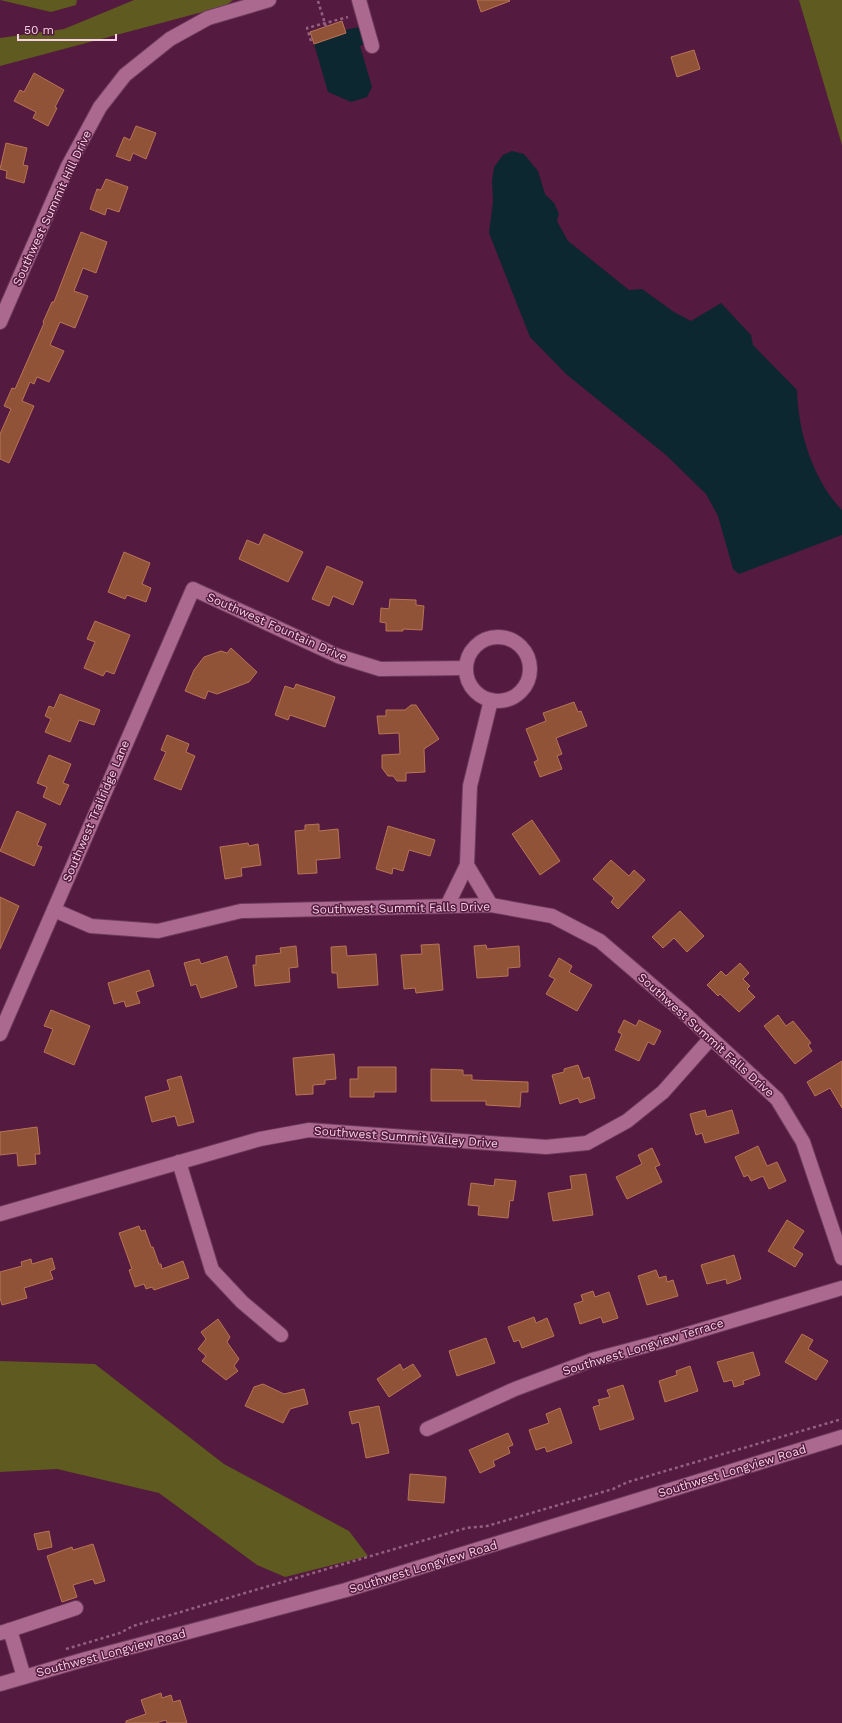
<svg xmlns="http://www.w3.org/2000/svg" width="842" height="1723" font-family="'Work Sans',sans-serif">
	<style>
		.green { fill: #5f5a1f }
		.water { fill: #0d2730 }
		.building { fill: #905337; stroke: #b87456 }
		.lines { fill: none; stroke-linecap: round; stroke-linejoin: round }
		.minor-casing { stroke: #6d3b5b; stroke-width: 16 }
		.path { stroke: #93617f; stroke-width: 2.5; stroke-dasharray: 3 3; stroke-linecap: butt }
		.minor { stroke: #ab698f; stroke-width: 14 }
		.labels { text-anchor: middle; stroke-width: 3; stroke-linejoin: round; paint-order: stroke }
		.street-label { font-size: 12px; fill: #f7d2e5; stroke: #541a3f }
	</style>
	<rect width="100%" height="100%" fill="#541a3f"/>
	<g class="green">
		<path d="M 0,0 L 77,0 L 76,5 L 51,12 Z"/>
		<path d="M 134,0 L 233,0 L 225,6 L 0,66 L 0,38 L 64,29 Z"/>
		<path d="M 799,0 L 842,0 L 842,145 Z"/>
		<path d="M 0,1361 L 95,1364 L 224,1464 L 349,1531 L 368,1556 L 285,1577 L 257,1565 L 159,1493 L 57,1469 L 0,1472 Z"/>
	</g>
	<g class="water">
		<path d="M 363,26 L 368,43 L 360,46 L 372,87 L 367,97 L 351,102 L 328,92 L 314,44 L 346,33 L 345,30 Z"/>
		<path d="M 512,151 L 524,154 L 538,171 L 545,194 L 554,203 L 559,214 L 557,221 L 568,241 L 629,290 L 642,289 L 674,312 L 691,321 L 721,303 L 751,335 L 753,345 L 797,390 C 798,432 813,480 842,510 L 842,535 L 739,574 L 733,569 L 718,516 L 706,494 L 666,455 L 566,374 L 530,337 L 489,233 L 493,201 L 492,181 L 494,167 L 503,155 Z"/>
	</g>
	<g class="building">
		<path d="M 477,0 L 509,0 L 510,1 L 481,12 Z"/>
		<path d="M 342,21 L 346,33 L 314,44 L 310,32 Z"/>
		<path d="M 694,50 L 700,69 L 677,77 L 671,57 Z"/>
		<path d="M 34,73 L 64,90 L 55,107 L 57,108 L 48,126 L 33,118 L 36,112 L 14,101 L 20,90 L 24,92 Z"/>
		<path d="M 136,126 L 156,133 L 146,159 L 133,153 L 130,161 L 116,156 L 124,137 L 130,140 Z"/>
		<path d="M 6,143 L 27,148 L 23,165 L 28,166 L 24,183 L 6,178 L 7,171 L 0,169 Z"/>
		<path d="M 106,179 L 128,187 L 119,212 L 107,208 L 105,215 L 90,209 L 97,189 L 101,190 Z"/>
		<path d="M 81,232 L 107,242 L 96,273 L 83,268 L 74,291 L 88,296 L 75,328 L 60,322 L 50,345 L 64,351 L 49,382 L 37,377 L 34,384 L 30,382 L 22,401 L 34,406 L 9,463 L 0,459 L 0,434 L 11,409 L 4,406 L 12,388 L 15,389 L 44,323 L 43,322 L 52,302 L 54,302 Z"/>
		<path d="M 264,534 L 303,552 L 288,582 L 239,559 L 247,540 L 259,545 Z"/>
		<path d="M 124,552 L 150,563 L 142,584 L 151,588 L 146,602 L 127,595 L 125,599 L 108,592 Z"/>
		<path d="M 327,566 L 363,582 L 353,605 L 333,596 L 329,606 L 312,599 Z"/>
		<path d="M 390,599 L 416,600 L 416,605 L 424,606 L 422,630 L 403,629 L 403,631 L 386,631 L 386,623 L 380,622 L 381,608 L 389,609 Z"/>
		<path d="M 95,621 L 130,635 L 114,674 L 106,671 L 103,676 L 84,668 L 95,642 L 87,639 Z"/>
		<path d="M 231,648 L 257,672 L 249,682 L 217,694 L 208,691 L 205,699 L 185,691 L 194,670 L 204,657 L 221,651 L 227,653 Z"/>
		<path d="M 296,684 L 335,697 L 325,727 L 290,715 L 288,720 L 275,715 L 285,686 L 294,689 Z"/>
		<path d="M 60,694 L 100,710 L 94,725 L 79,720 L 70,742 L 45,732 L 51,719 L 45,716 L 49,706 L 54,708 Z"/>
		<path d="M 574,702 L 578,712 L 581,711 L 587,726 L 556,738 L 562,754 L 557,756 L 562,769 L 540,777 L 534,762 L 538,760 L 526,729 L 546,721 L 543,713 Z"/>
		<path d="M 411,705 L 416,705 L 439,739 L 424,749 L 425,772 L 406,773 L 406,781 L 397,781 L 393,776 L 388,776 L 382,768 L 382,755 L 400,754 L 399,733 L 379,734 L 377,716 L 386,716 L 386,710 L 405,710 Z"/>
		<path d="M 167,735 L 189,744 L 186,752 L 195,756 L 181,790 L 154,779 L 166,752 L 161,750 Z"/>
		<path d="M 49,755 L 71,764 L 63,783 L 69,785 L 60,805 L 43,797 L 47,787 L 37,783 Z"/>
		<path d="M 17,811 L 46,824 L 37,845 L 42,847 L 34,866 L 0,851 Z"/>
		<path d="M 532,820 L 560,861 L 540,875 L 512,834 Z"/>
		<path d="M 319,824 L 319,831 L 338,829 L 340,858 L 316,860 L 317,873 L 298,874 L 295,831 L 305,830 L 305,825 Z"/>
		<path d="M 388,826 L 435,840 L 430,856 L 409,850 L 403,871 L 393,868 L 392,874 L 376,869 Z"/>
		<path d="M 248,843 L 249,846 L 258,844 L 261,865 L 241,868 L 242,876 L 225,879 L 220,847 Z"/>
		<path d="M 611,860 L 629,876 L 634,870 L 645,880 L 618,909 L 611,902 L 614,898 L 593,879 Z"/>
		<path d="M 0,897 L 19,906 L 0,949 Z"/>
		<path d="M 680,911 L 704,936 L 687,952 L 674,938 L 663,948 L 652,937 Z"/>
		<path d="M 439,944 L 443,990 L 416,993 L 415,988 L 404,989 L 401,955 L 422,954 L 421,945 Z"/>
		<path d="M 486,945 L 487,949 L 519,946 L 520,967 L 508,968 L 508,976 L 477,978 L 474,946 Z"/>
		<path d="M 296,946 L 298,967 L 289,968 L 290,982 L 255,986 L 253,965 L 256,965 L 256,956 L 281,953 L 280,948 Z"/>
		<path d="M 346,946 L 347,956 L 376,954 L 378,985 L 338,988 L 337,973 L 332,973 L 331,947 Z"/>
		<path d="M 227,956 L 237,987 L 201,998 L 196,984 L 191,986 L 184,963 L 199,959 L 201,964 Z"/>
		<path d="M 559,958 L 572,966 L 569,972 L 592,985 L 577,1011 L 546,994 L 555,979 L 549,976 Z"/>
		<path d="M 740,963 L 749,973 L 743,979 L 750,986 L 747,989 L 755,997 L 739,1012 L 720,994 L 718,996 L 707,985 L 721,971 L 726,976 Z"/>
		<path d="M 149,970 L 154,986 L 136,992 L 140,1003 L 126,1007 L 124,1001 L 114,1004 L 108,983 Z"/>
		<path d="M 51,1010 L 90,1026 L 74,1065 L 44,1052 L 53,1029 L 44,1026 Z"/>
		<path d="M 778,1015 L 786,1026 L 793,1021 L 811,1043 L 808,1045 L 812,1051 L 795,1064 L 764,1026 Z"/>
		<path d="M 624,1020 L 636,1026 L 639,1020 L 661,1031 L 654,1045 L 648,1042 L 639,1061 L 615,1050 L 622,1034 L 618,1032 Z"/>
		<path d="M 334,1054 L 336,1079 L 325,1080 L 325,1084 L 313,1085 L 313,1094 L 296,1095 L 293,1058 Z"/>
		<path d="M 842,1061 L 842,1108 L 830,1088 L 815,1096 L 807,1082 Z"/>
		<path d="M 578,1065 L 583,1079 L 589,1077 L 595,1098 L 580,1103 L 578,1098 L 560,1104 L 552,1075 L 564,1072 L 564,1069 Z"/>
		<path d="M 358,1067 L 396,1067 L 396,1092 L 374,1092 L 374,1097 L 350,1097 L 350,1079 L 358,1079 Z"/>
		<path d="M 431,1069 L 463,1070 L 463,1075 L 472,1075 L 472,1080 L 528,1082 L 528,1092 L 521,1092 L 520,1107 L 486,1105 L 486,1101 L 431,1101 Z"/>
		<path d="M 181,1076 L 194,1122 L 178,1126 L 175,1116 L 152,1122 L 145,1097 L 170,1090 L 167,1080 Z"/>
		<path d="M 705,1110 L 707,1117 L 732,1110 L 739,1133 L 705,1143 L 702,1133 L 696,1135 L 690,1114 Z"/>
		<path d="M 37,1127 L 40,1154 L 35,1154 L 36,1164 L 18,1166 L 17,1153 L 0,1155 L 0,1132 Z"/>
		<path d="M 758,1146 L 767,1166 L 777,1162 L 786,1181 L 769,1189 L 763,1176 L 751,1181 L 748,1175 L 744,1177 L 735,1157 Z"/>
		<path d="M 652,1148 L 660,1165 L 655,1167 L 662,1182 L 627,1199 L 616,1177 L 642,1164 L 638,1155 Z"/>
		<path d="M 586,1174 L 593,1215 L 553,1221 L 548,1193 L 572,1189 L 570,1176 Z"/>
		<path d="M 495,1179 L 516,1181 L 513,1201 L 510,1200 L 508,1218 L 478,1215 L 479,1206 L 468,1205 L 471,1183 L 494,1186 Z"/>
		<path d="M 787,1220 L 804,1231 L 793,1248 L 803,1254 L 795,1267 L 768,1251 Z"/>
		<path d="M 139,1226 L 141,1231 L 145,1230 L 151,1247 L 153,1247 L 159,1264 L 161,1264 L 162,1269 L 183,1261 L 189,1278 L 154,1290 L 152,1287 L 146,1289 L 144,1284 L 135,1287 L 129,1270 L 132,1269 L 119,1233 Z"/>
		<path d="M 734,1255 L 741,1279 L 727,1284 L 726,1279 L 707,1284 L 701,1265 Z"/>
		<path d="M 52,1258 L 55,1269 L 50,1271 L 53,1279 L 24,1288 L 27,1298 L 2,1305 L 0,1298 L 0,1272 L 22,1266 L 21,1262 L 31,1259 L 32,1264 Z"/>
		<path d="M 656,1270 L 659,1278 L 666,1276 L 667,1282 L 673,1280 L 678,1296 L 647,1305 L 638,1276 Z"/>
		<path d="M 593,1291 L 595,1297 L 609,1292 L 618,1318 L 603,1323 L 601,1317 L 580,1324 L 574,1304 L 583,1301 L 581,1295 Z"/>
		<path d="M 534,1317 L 536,1323 L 547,1318 L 554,1336 L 522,1348 L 519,1340 L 514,1342 L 508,1327 Z"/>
		<path d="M 218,1319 L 230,1337 L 227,1342 L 239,1359 L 234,1366 L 238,1371 L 226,1380 L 202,1361 L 206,1356 L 198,1349 L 206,1339 L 201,1332 Z"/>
		<path d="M 802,1334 L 813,1340 L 808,1349 L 828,1361 L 816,1380 L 785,1362 Z"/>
		<path d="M 486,1338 L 495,1363 L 457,1376 L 449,1351 Z"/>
		<path d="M 753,1352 L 760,1375 L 743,1381 L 744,1384 L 734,1387 L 732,1380 L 724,1382 L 717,1362 Z"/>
		<path d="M 400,1364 L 403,1370 L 413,1364 L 421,1376 L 389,1397 L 377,1379 Z"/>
		<path d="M 690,1366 L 698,1391 L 665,1402 L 659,1381 L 677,1375 L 676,1371 Z"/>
		<path d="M 263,1384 L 284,1394 L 304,1389 L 308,1404 L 290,1409 L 283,1423 L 245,1406 L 254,1387 Z"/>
		<path d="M 623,1385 L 634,1419 L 600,1430 L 593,1407 L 600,1405 L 598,1400 L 610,1397 L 607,1390 Z"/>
		<path d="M 379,1406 L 389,1453 L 366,1458 L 359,1422 L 352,1424 L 349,1412 Z"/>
		<path d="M 560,1408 L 572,1443 L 547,1452 L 545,1447 L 536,1450 L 529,1430 L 549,1423 L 546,1414 Z"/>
		<path d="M 508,1433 L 513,1445 L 508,1447 L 510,1453 L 493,1461 L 495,1466 L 480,1473 L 469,1450 Z"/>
		<path d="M 410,1474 L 446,1477 L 444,1503 L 408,1500 Z"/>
		<path d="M 49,1531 L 52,1547 L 38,1550 L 34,1534 Z"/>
		<path d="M 93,1544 L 105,1581 L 95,1584 L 93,1579 L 73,1585 L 77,1597 L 62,1602 L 47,1556 L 72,1547 L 73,1550 Z"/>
		<path d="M 161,1693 L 162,1698 L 171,1695 L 173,1702 L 180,1700 L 187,1723 L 167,1723 L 166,1720 L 156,1723 L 126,1723 L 126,1721 L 146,1714 L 141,1700 Z"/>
	</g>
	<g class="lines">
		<g class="minor-casing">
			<g id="minor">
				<path d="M 359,0 L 372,46"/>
				<path d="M 0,322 L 68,166 L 100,107 L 125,75 L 170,39 L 208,18 L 269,0"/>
				<circle cx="498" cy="669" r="32"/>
				<path d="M 467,865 L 491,905"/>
				<path d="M 447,906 L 467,865 L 470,786 L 491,700"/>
				<path d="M 54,910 L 91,926 L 158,931 L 241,911 L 491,905 L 552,916 L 600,941 L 683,1012 L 777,1099 L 803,1142 L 842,1258"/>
				<path d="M 0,1034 L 193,589 L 338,656 L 380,669 L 466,668"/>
				<path d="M 179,1162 L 212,1270 L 242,1302 L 281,1335"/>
				<path d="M 0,1214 L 260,1139 L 309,1130 L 546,1147 L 587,1143 L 627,1121 L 663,1092 L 711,1038"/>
				<path d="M 427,1429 L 515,1389 L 592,1360 L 671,1339 L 842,1288"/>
				<path d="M 10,1630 L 76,1608"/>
				<path d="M 0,1633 L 10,1630 L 24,1677"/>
				<path d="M 0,1684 L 86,1659 L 346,1590 L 842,1437"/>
			</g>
		</g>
		<g class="path">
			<path d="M 318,1 L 326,27"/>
			<path d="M 311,41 L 307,28 L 348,17"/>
			<path d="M 66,1649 L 120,1633 L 133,1626 L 466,1528 L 487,1526 L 613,1489 L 628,1482 L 842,1419"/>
		</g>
		<use href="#minor" class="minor"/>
	</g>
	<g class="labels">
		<g class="street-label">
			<text transform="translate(52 208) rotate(-65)" y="4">Southwest Summit Hill Drive</text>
			<text transform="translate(277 627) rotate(24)" y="4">Southwest Fountain Drive</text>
			<text transform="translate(96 811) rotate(-67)" y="4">Southwest Trailridge Lane</text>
			<text transform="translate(401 908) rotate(-1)" y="4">Southwest Summit Falls Drive</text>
			<text transform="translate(706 1035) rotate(42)" y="4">Southwest Summit Falls Drive</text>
			<text transform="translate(406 1137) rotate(4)" y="4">Southwest Summit Valley Drive</text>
			<text transform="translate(643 1347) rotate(-17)" y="4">Southwest Longview Terrace</text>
			<text transform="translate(732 1471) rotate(-17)" y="4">Southwest Longview Road</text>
			<text transform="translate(423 1567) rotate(-17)" y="4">Southwest Longview Road</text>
			<text transform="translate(111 1653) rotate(-15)" y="4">Southwest Longview Road</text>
		</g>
	</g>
	<path d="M18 34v6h98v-6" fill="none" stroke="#f7d2e5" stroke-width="2"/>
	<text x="24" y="34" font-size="12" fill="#f7d2e5" stroke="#541a3f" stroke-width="3" paint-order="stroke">50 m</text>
</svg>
